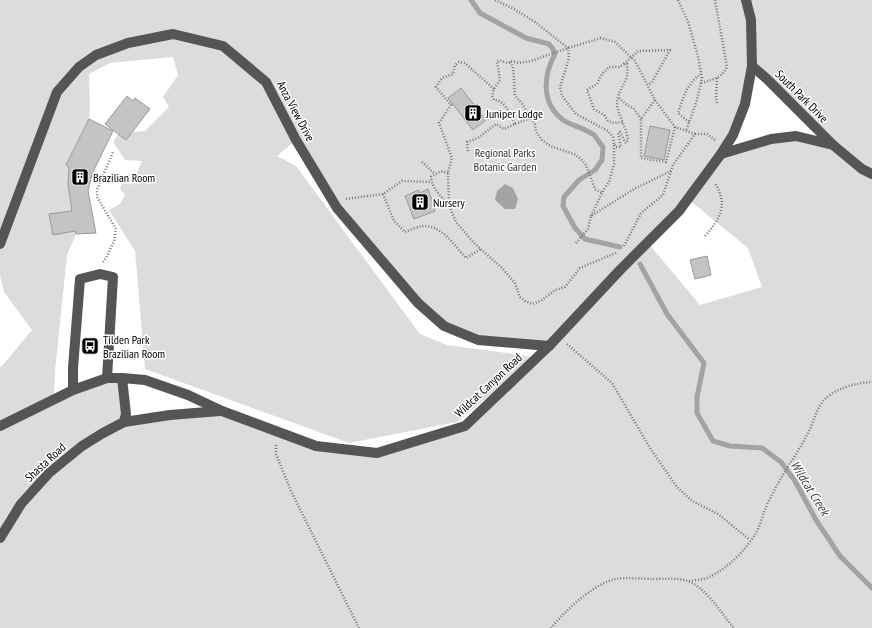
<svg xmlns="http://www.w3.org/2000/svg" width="872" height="628" font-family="'PT Sans Narrow',sans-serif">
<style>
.green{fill:#dcdcdc;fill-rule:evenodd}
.water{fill:#a3a3a3}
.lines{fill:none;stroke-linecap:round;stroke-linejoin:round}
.stream{stroke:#a3a3a3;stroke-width:5}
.building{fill:#c4c4c4;stroke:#999}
.path{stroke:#777;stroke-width:2.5;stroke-dasharray:1 2;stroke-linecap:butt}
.minor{stroke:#555;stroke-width:10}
.labels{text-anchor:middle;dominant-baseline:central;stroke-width:3;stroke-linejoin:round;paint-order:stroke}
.street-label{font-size:12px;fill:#000;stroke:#fff}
.poi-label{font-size:12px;fill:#000;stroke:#fff;text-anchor:start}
.park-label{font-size:12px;fill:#333;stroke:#fff}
.water-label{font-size:13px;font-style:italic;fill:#444;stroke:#fff}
</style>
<rect width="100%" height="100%" fill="#fff"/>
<path class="green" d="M 0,0 L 872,0 L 872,628 L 0,628 L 0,366 L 2,366 L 32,330 L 4,292 L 0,276 ZM 173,57 L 178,75 L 163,97 L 169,107 L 145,131 L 119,133 L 113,142 L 125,160 L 142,161 L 131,185 L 123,181 L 120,189 L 125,195 L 120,204 L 109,210 L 135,251 L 145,369 L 349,443 L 457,422 L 531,362 L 465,426 L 377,453 L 316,446 L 222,411 L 124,422 L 122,378 L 54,399 L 55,371 L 67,255 L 76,234 L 68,184 L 69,167 L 66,165 L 89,119 L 90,106 L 89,74 L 110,63 ZM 752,66 L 832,145 L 796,136 L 726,147 L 745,104 ZM 296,140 L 337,208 L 444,326 L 478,340 L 548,346 L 536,358 L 514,354 L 447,345 L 420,334 L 296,166 L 277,156 ZM 688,199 L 748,248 L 762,287 L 700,305 L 648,243 Z"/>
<path class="water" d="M 505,184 L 513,188 L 518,199 L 515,209 L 505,209 L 495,200 L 497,191 Z"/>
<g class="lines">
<g class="stream">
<path d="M 471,0 L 480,13 L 526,38 L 549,44 L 553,49 L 555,54 C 543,76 541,103 563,120 C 572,126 585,128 594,135 C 597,138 600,144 603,147 L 602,160 L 595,170 L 579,180 L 564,197 L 563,206 L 575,228 L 585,239 L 620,247"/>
<path d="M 640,264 L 667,314 L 704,363 L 697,397 L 697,413 L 713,441 L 730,446 L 762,448 L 781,462 L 795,481 L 816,520 L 840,556 L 872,588"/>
</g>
</g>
<g class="building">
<path d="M 461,88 L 486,120 L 473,130 L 448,98 Z"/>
<path d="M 127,96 L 133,101 L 135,98 L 150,109 L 126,140 L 105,124 Z"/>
<path d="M 89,119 L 113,131 L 92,174 L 88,191 L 96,233 L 76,234 L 75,231 L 53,235 L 49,214 L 72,211 L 68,184 L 69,167 L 66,165 Z"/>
<path d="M 650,126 L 670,130 L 664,160 L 644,156 Z"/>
<path d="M 428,189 L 435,208 L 434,208 L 435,211 L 414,219 L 405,196 L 419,190 L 420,193 Z"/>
<path d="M 707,256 L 711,275 L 695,279 L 690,260 Z"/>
</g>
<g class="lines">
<g class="path">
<path d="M 495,0 L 514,9 L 535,22 L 568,48 L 569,58 L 560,87 L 562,96 L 576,114 L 608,131 L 613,137 L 614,144"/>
<path d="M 678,0 L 688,22 L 698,56 L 702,78 L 697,100 L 686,131"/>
<path d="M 510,62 L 513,67 L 515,96 L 520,101 L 535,124 L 536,132 L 542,140 L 550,146 L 574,154 L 581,159 L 586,165 L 595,189 L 602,193"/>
<path d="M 624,64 L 638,51 L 670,50 L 652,82 L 648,85"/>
<path d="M 717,78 L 716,98 L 717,103"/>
<path d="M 701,83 C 713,79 721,79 727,67 L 715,0"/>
<path d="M 494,89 L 465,63 L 459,62 L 455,65 L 453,74 L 442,78 L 436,87 L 451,105 L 439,123 L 452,158 L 448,173 L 449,205 L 456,222 L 473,242 L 502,268 L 515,283 L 520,297 L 525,301 L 533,304 L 542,300 L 555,290 L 565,287 L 580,268 L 618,252"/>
<path d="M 619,98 L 627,105 L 634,109 L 641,119"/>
<path d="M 655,100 L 641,119 L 641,158 L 666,162 L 675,127"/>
<path d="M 689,122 L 678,113 C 683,98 687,83 701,74"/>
<path d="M 515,124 C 521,122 525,119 530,119"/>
<path d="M 468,151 L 467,142 L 478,138 L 496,124 L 504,129 L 515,124 C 511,115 505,100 494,100 L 492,96 L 494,89 L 500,80 L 497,61 L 499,60 L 507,63 L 510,62 L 511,61 L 519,63 L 531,61 L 568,48 L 601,38 L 615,42 L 635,61 L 655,100 L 675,127 L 695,134"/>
<path d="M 422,162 L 435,174"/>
<path d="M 448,173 L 441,171 L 431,177 C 432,189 441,196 449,205"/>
<path d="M 383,194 L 394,221 L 405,232 C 410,230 417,227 422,226 C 441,224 455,246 466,258 L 481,249"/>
<path d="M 346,199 L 383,194 L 402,181 L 431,182"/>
<path d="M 591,216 L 604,189 L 609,182 L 614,164 L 614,144 L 616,147 L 621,147 L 618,133 L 620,132 L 625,142 L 626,143 L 628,140 C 627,129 617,113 617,103 C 618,86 630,84 627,64 L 624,64 L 620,67 L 609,67 L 602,74 L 597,84 L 587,90 L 594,109 L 604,115 L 608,121 L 614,123 L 623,122"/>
<path d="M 705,236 C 721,218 728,205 715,183"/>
<path d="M 576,243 L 588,229 L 591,216 L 634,189 L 671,171"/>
<path d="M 624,246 L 641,213 L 663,195 L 673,165 L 695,134 L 707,134 L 715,140"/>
<path d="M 103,262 L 106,258 L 114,241 L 116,229 L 97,197 L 97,190 L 113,152"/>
<path d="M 567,344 L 612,383 L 650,448 L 677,487 L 692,501 L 718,514 L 750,540"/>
<path d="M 276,445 L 276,454 L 291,491 L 359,628"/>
<path d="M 689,581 C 695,580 701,580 707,578 C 726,570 745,551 756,533 C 760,526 762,517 765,510 C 767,504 771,497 774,491 C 784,471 798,453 808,433 C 814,422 816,409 824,400 C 836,388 855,383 872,382"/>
<path d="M 551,628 C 565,611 594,583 616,579 C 626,577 643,579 653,579 C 664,579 679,577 690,582 C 708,590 721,613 734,628"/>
</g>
<g class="minor">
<path d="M 752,66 L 767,79 L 833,145"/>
<path d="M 721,154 L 771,139 L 796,136 L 833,145 L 862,169 L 872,174"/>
<path d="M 0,244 L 57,92 L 79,67 L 96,55 L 128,43 L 173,34 L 223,46 L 266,82 L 296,140 L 337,208 L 418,303 L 444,326 L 478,340 L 549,346"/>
<path d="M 122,378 L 126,414 L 124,422"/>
<path d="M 73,390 L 73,368 L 80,279 L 100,274 L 113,277 L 107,378"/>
<path d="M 0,426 L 73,390 L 107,378 L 122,378 L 145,380 L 188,395 L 222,411 L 316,446 L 377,453 L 465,426 L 549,346 L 620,270 L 679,211 L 721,154 L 733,135 L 745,104 L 752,66 L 751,20 L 746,0"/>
<path d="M 0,538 L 21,504 L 49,473 L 82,446 L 103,433 L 124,422 L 170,415 L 220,411"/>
</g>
</g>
<defs>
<symbol id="building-square" viewBox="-11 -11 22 22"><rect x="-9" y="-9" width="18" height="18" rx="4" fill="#000" stroke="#fff"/><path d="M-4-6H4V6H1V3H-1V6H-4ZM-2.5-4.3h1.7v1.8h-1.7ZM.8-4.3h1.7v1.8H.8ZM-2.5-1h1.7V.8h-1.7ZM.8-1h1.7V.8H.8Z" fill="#fff"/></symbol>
<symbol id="bus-square" viewBox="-11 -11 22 22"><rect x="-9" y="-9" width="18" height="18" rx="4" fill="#000" stroke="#fff"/><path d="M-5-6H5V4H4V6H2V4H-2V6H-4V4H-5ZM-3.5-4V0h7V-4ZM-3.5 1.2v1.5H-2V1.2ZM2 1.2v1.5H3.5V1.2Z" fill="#fff"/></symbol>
</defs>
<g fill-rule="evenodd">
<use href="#building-square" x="463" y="103" width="20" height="20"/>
<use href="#building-square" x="70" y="167" width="20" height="20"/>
<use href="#building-square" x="410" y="192" width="20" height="20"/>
<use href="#bus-square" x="80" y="336" width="20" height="20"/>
</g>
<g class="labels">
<g class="street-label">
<text transform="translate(802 96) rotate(45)">South Park Drive</text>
<text transform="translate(296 111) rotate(62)">Anza View Drive</text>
<text transform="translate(488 385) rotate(-43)">Wildcat Canyon Road</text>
<text transform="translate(45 462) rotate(-43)">Shasta Road</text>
</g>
<g class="poi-label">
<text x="486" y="113">Juniper Lodge</text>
<text x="93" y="177">Brazilian Room</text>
<text x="433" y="202">Nursery</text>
<text x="103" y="339">Tilden Park<tspan x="103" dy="14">Brazilian Room</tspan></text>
</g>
<g class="park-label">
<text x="505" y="152">Regional Parks<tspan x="505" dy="14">Botanic Garden</tspan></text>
</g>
<g class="water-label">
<text transform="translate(810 488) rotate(58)">Wildcat Creek</text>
</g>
</g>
</svg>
